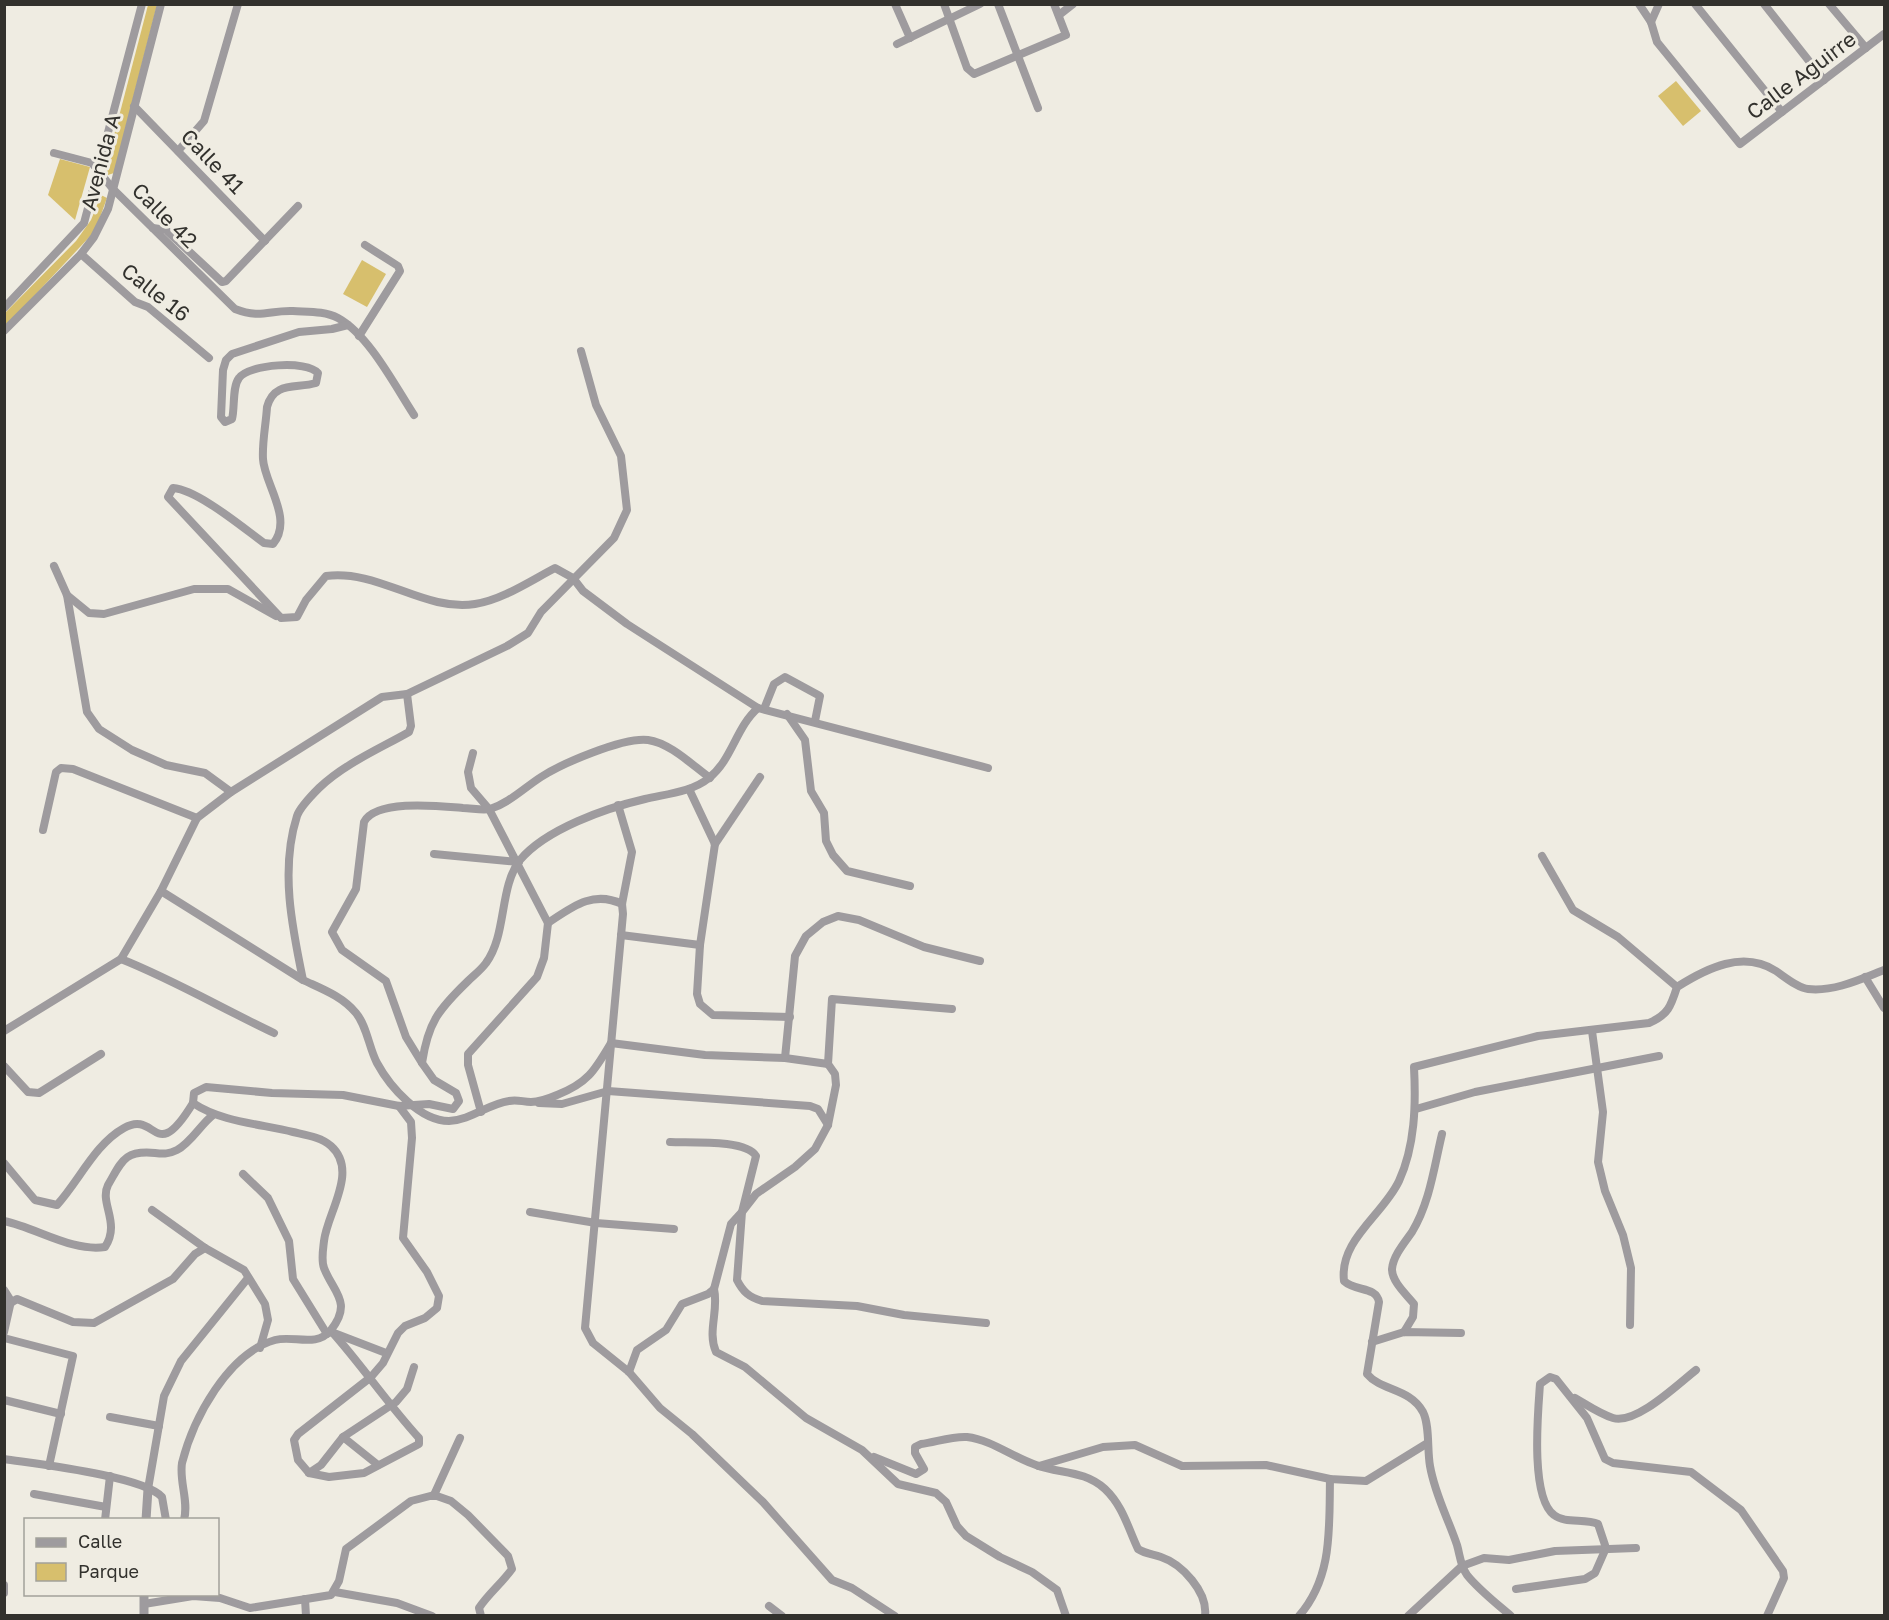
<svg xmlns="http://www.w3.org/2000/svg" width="1889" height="1620" font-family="'Golos Text',sans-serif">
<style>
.green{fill:#d7bf6d}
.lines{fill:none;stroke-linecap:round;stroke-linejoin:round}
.minor{stroke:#9e9b9e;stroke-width:8}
.tertiary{stroke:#9e9b9e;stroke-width:9}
.labels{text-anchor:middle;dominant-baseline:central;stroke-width:6;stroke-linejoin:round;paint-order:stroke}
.street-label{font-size:21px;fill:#32312d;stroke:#efece2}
</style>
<rect width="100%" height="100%" fill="#efece2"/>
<g class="green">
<path d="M 148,5 L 157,5 L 114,173 L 108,175 L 105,170 Z"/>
<path d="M 1676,81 L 1701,111 L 1683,126 L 1658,96 Z"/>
<path d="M 60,159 L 90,167 L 75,220 L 48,195 Z"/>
<path d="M 101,195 L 107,198 L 95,231 L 5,327 L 5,313 L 76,241 L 91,220 Z"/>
<path d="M 362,260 L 386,274 L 367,307 L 343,294 Z"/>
</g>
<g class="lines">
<g class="minor">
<path d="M 895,4 L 910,38"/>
<path d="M 944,4 L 967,68 L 974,74 L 1066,35 L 1054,4"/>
<path d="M 998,4 L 1038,108"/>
<path d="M 1639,4 L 1651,22 L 1657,42 L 1740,144 L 1884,34"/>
<path d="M 1695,4 L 1782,112"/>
<path d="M 1764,4 L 1824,80"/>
<path d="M 1829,4 L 1866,48"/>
<path d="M 1059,15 L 1073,4"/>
<path d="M 1651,22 L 1659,4"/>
<path d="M 897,44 L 980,4"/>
<path d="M 134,106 L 265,241"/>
<path d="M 178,151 L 204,121 L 238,4"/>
<path d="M 54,153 L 92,163 L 113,189 L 235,309 C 261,319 269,310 293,311 C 308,312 325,311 338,318 C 369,335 395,386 414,415"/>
<path d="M 153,228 L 166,230 L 222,282 L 226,281 L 298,206"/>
<path d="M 81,254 L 135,302 L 148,307 L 209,358"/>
<path d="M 4,308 L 84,223 L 142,4"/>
<path d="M 348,325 L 332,329 L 299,332 L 232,354 L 226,360 L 223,370 L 221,417 L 225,422 L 232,419 C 235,408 232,387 239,378 C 249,364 307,360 318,373 L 316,383 C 296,389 274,381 267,407 C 266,424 262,442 263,459 C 264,483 294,519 273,544 L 264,543 C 242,527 198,490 173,488 L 168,497 L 281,618 L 297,617 L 306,600 L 326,576 C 379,569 424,612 475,604 C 502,600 530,581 555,568 L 573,578 L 583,591 L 627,624 L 758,708 L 988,768"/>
<path d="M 4,331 L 81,254 L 94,237 L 108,209 L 161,4"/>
<path d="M 359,336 L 400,271 L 398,266 L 365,245"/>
<path d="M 54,566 L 67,595 L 87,712 L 99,729 L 132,750 L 166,765 L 205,773 L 231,792"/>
<path d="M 67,595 L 89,613 L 104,614 L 194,589 L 228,589 L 276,616"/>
<path d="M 407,694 L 411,726 L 409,732 C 379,749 344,764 319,788 C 312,795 300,807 297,816 C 280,869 292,927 303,980 C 322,989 342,996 356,1013 C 367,1026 369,1048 377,1063 C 390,1087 420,1121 449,1121 C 471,1120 488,1104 509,1101 C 517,1099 523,1102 531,1102 C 539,1102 550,1098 557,1095 C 588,1083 595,1070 611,1043 L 705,1055 L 785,1058 L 828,1064"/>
<path d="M 764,709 L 774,684 L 785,677 L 820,696 L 815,721"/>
<path d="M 787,714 L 805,740 L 811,791 L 824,813 L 826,841 L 833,855 L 847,871 L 910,886"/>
<path d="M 473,753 L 468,772 L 471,788 L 489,809 L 548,923 L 544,958 L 537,977 L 468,1054 L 468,1065 L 481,1112"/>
<path d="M 689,789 L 715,844 L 700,945 L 697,994 L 700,1004 L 713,1015 L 790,1017"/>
<path d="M 618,805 L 632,852 L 622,904 L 623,914 L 585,1328 L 593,1343 L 629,1372 L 660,1408 L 692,1434 L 763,1502 L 832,1580 L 852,1588 L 895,1616"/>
<path d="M 43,830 L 56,772 L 61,768 L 73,769 L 197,818"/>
<path d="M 715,844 L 760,777"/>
<path d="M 434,854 L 519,862"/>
<path d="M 1542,856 L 1573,910 L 1618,937 L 1677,987"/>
<path d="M 161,891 L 303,980"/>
<path d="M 548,923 C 572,907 593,890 622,904"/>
<path d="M 621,935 L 700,945"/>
<path d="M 121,959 C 174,980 223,1009 274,1033"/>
<path d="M 1865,977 L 1884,1008"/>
<path d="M 952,1009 L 832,999 L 828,1064 L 835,1074 L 836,1085 L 828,1125 L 815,1149 L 795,1167 L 756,1194 L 742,1212 L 737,1280 C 743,1292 749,1297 762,1301 L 857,1306 L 904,1315 L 986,1323"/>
<path d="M 4,1031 L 121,959 L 161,891 L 197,818 L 231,792 L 382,697 L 407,694 L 507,646 L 528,633 L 541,612 L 614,538 L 627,510 L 621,456 L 596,405 L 581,351"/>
<path d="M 1592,1031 L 1603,1112 L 1598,1162 L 1605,1191 L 1623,1235 L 1631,1268 L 1630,1325"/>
<path d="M 785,1058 L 795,956 L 806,936 L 823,922 L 838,916 L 859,920 L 924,947 L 980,961"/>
<path d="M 422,1063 L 406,1037 L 386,981 L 342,950 L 332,932 L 356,889 L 364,822 C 376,799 439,806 463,808 C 471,808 483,811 490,809 C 509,803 524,788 541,777 C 561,764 623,737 648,740 C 670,743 692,765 710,778"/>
<path d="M 4,1066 L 28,1092 L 39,1093 L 101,1054"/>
<path d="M 539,1103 L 562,1104 L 608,1091 L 810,1106 L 818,1109 L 828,1125"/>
<path d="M 399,1106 L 411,1122 L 412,1138 L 403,1238 L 427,1272 L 439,1296 L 437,1308 L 425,1318 L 405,1326 L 398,1333 L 383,1363 L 371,1377 L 298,1434 L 294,1440 L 298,1460 L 309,1473 L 321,1465 L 343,1437 L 396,1402 L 407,1389 L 414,1367"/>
<path d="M 1416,1109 L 1475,1092 L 1659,1056"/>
<path d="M 4,1163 L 35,1200 L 57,1205 C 79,1181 95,1144 124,1128 C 157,1109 154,1167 193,1103"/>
<path d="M 243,1174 L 268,1198 L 289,1241 L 293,1279 L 327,1334"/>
<path d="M 152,1210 L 205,1248 L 244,1270 L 265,1304 L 268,1320 L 260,1348"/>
<path d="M 530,1212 L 596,1223 L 674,1229"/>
<path d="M 4,1221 C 37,1228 72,1252 105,1247 C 121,1223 99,1203 108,1185 C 122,1161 124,1150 155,1153 C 164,1154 169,1154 177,1150 C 191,1143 201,1124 213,1115"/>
<path d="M 714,1289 C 719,1311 707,1331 716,1352 L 745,1367 L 806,1418 L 862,1450 L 898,1484 L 936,1493 L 946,1502 L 957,1526 L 966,1536 L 1000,1557 L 1032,1572 L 1057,1590 L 1066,1616"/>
<path d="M 4,1290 L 11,1301 L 4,1332"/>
<path d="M 4,1307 L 17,1299 L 73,1322 L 94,1323 L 173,1279 L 195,1254 L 205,1248"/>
<path d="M 1404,1332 L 1413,1317 L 1414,1304 C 1406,1294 1392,1282 1392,1269 C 1393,1256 1405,1242 1412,1232 C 1430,1202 1434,1167 1442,1134"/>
<path d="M 334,1333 L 386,1353"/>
<path d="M 4,1338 L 73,1356 L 49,1466"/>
<path d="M 1372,1342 L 1404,1332 L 1461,1333"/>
<path d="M 629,1372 L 637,1350 L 666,1330 L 682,1304 L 708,1294 L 714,1289 L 731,1224 L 742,1212 L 756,1156 C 746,1139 690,1143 670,1142"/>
<path d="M 1575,1398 C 1587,1405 1600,1414 1613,1418 C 1636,1425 1678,1384 1696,1370"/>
<path d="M 4,1400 L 61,1414"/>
<path d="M 110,1417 L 159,1426"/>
<path d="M 343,1437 L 378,1465"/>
<path d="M 874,1457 L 916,1474 L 924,1469 L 915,1453 L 915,1447 L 921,1444 C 936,1442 952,1436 967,1437 C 992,1440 1012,1457 1036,1465 C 1060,1474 1084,1470 1105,1489 C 1123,1506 1128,1528 1138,1549 C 1146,1554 1152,1554 1161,1557 C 1182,1564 1208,1592 1205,1616"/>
<path d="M 4,1459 C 36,1464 143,1476 162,1497 L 166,1520"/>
<path d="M 1039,1466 L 1103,1447 L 1135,1445 L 1182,1466 L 1266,1465 L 1330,1479 L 1366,1481 L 1426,1444"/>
<path d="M 309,1473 L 329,1477 L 364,1473 L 419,1444 L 419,1438 C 388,1404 363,1367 333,1333 L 329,1332"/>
<path d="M 148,1489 L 164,1396 L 181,1361 L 248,1278"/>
<path d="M 34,1494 L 106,1507"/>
<path d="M 434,1495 L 460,1438"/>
<path d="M 105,1520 L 110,1476"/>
<path d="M 184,1520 C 189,1501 179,1482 182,1463 C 193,1419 228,1353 275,1340 C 294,1335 316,1348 331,1330 C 353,1302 333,1292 324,1268 C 321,1260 323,1250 324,1241 C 327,1213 359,1171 331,1146 C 321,1137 306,1135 293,1132 C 261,1124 221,1122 193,1103 L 194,1093 L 206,1087 L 272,1093 L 343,1095 L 399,1106 L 429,1104 L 453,1109 L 459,1101 L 456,1093 L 434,1080 L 422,1063 C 428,1023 438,1010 467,982 C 473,976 481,970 486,963 C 507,935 499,887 520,860 C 546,829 606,808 645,799 C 666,794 692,792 709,778 C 732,760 736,727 758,708"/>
<path d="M 4,1585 L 4,1593"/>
<path d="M 1516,1589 L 1585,1579 L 1595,1573 L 1606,1548 L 1598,1524 C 1585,1518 1565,1524 1554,1515 C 1530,1497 1538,1412 1540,1384 L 1550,1377 L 1556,1379 L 1587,1418 L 1605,1459 L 1613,1463 L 1691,1472 L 1741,1510 L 1783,1571 L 1784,1578 L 1767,1616"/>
<path d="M 335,1592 L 397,1603 L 432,1616"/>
<path d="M 305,1599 L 306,1616"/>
<path d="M 144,1604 L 193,1596 L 220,1598 L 250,1608 L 331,1595 L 339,1581 L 346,1549 L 411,1501 L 434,1495 L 451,1501 L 468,1515 L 508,1556 L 512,1569 C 502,1583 488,1594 479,1608 L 481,1616"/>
<path d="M 769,1606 L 782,1616"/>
<path d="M 1299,1616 C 1333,1577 1329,1528 1330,1479"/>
<path d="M 1408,1616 L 1462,1566 L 1484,1558 L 1509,1560 L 1555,1551 L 1636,1548"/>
<path d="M 1511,1616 C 1496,1603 1479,1590 1467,1575 C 1460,1565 1460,1555 1457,1545 C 1448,1518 1435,1495 1430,1466 C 1427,1450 1430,1426 1423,1412 C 1410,1388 1381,1391 1367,1374 L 1379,1302 C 1376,1286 1356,1292 1344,1281 C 1339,1240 1383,1215 1399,1181 C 1415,1146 1416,1105 1414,1067 L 1538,1036 L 1649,1023 C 1668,1015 1671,1006 1677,987 C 1707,968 1743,950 1776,971 C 1785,977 1798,988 1808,989 C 1834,992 1861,979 1884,970"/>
</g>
<g class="tertiary">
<path d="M 146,1520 L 148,1489"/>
<path d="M 144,1616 L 144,1594"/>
</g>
</g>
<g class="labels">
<g class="street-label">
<text transform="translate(1801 75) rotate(-37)">Calle Aguirre</text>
<text transform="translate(213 161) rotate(46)">Calle 41</text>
<text transform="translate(100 162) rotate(-75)">Avenida A</text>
<text transform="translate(165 215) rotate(45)">Calle 42</text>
<text transform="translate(156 292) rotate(38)">Calle 16</text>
</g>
</g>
<rect width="1889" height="1620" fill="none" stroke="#32312d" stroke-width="12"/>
<rect x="24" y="1518" width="195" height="78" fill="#efece2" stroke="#a3a19a" stroke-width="1.5"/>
<rect x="36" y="1538" width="30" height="9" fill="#9e9b9e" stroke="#a3a19a" stroke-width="1.5"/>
<text x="78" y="1548" font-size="18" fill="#32312d">Calle</text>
<rect x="36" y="1563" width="30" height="18" fill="#d7bf6d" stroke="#a3a19a" stroke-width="1.5"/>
<text x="78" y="1578" font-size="18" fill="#32312d">Parque</text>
</svg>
